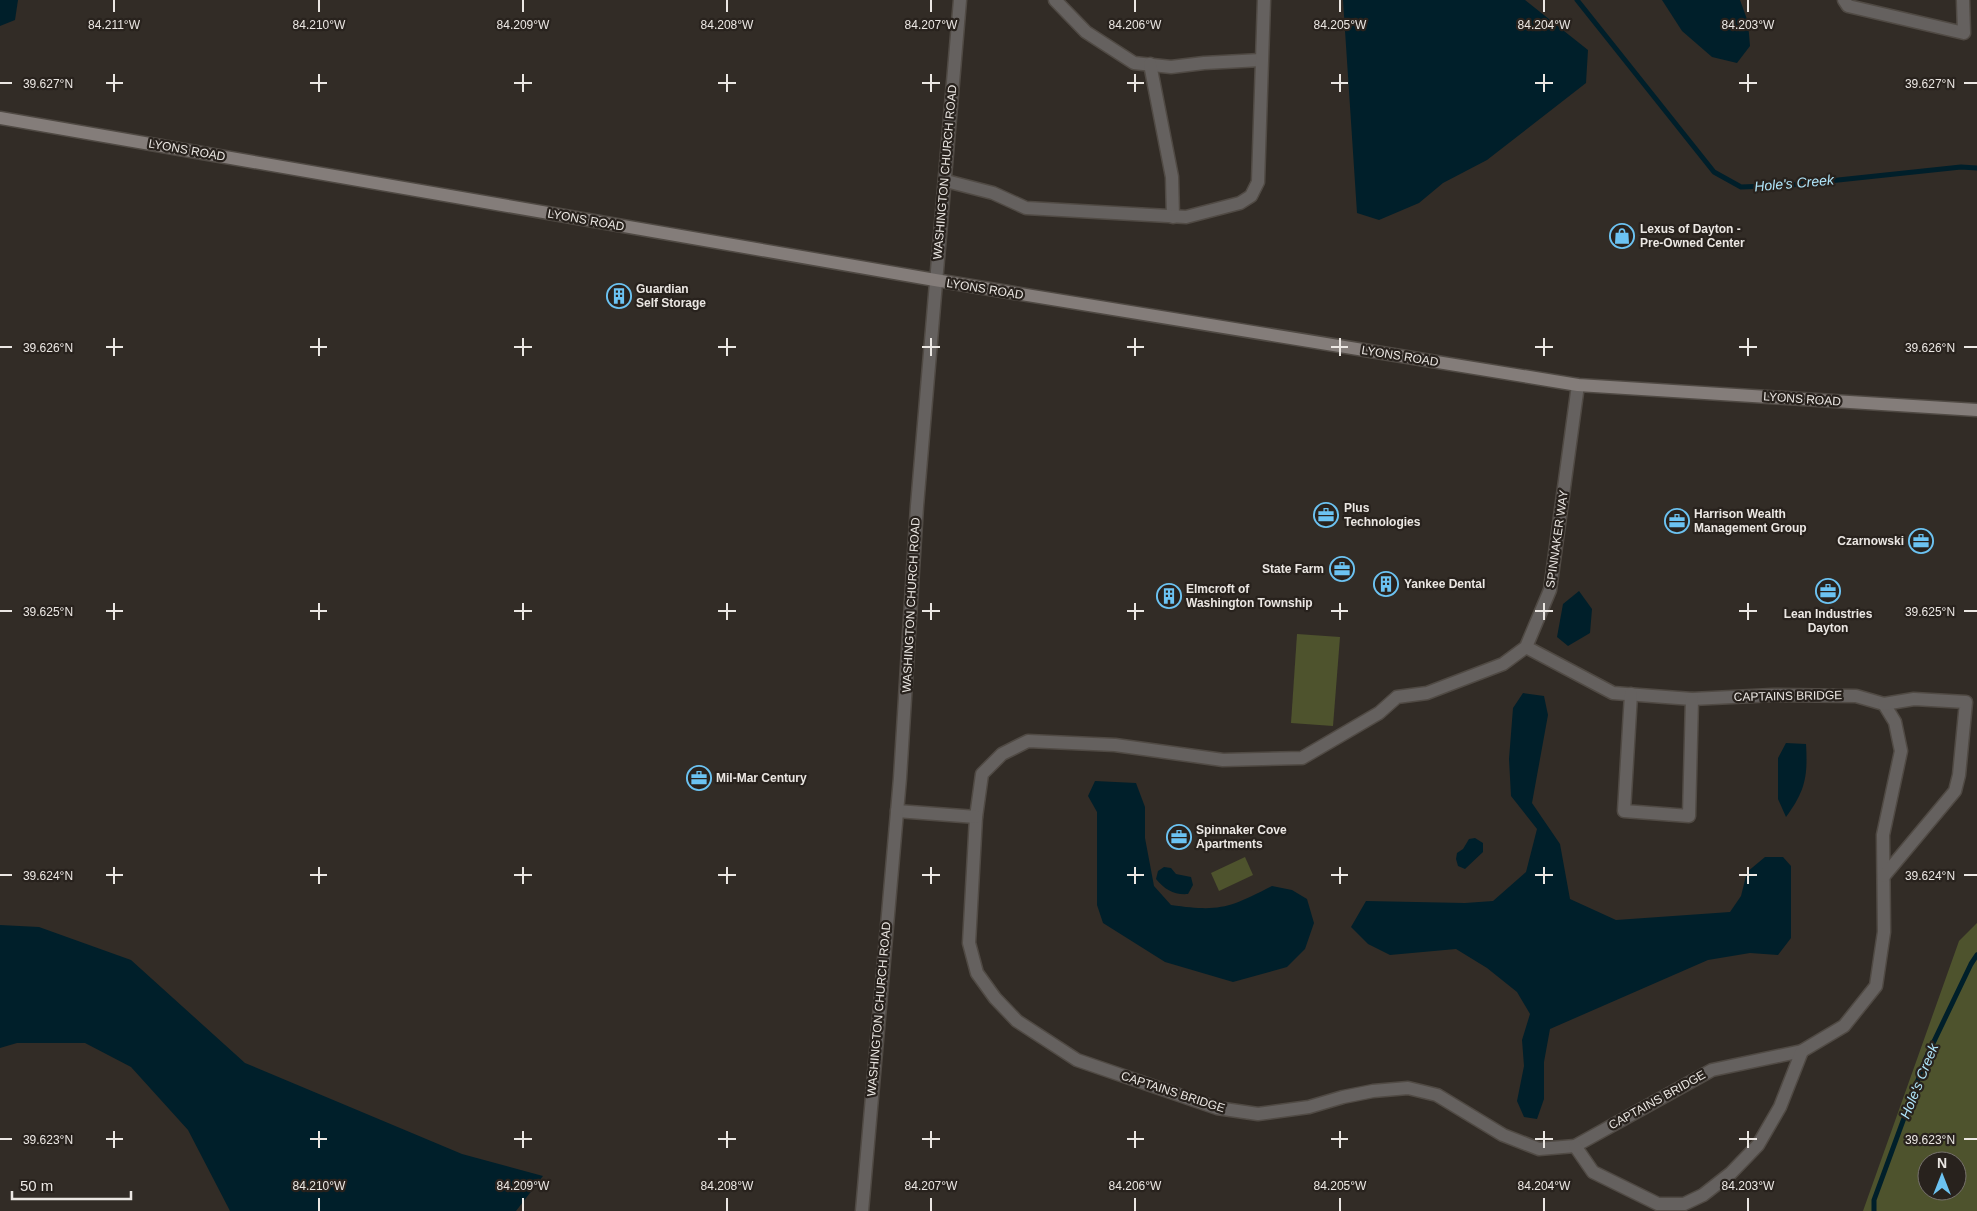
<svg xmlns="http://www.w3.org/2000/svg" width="1977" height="1211" font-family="Arial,sans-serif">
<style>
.green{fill:#4e532d;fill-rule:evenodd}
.water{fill:#001f2a}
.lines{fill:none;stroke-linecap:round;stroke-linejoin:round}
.stream{stroke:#001f2a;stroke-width:5}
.street-casing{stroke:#504a44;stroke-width:15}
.secondary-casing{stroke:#504a44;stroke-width:15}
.street{stroke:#65615f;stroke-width:12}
.secondary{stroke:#847d7a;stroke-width:12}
.ticks{fill:none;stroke:#ebe7e3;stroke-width:2}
.labels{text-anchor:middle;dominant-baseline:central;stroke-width:4.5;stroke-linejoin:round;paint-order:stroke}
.street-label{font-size:12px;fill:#ebe7e3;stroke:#28221d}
.poi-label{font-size:12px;font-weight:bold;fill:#ebe7e3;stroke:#28221d;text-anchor:start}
.water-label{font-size:14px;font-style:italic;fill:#b0e6fb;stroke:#28221d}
.ticks-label{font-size:12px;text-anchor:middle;fill:#ebe7e3;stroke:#28221d;stroke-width:4.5;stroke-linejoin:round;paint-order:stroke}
</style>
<rect width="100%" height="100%" fill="#322c26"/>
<g class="green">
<path d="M 1297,634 L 1340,637 L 1333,726 L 1291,723 Z"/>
<path d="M 1245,857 L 1253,875 L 1219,891 L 1211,873 Z"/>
<path d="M 1977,923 L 1977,1211 L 1863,1211 L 1959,941 ZM 1927,1161 L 1957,1161 L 1957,1191 L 1927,1191 Z"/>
</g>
<g class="water">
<path d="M 0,0 L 18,0 L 15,20 L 0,26 Z"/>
<path d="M 1343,0 L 1525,0 L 1588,50 L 1586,83 L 1487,160 L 1443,183 L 1419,203 L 1379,220 L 1357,213 Z"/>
<path d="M 1662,0 L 1740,0 L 1748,22 L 1750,46 L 1737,63 L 1712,57 L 1682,31 Z"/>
<path d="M 1579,591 L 1592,609 L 1590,633 L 1568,646 L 1557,637 L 1563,604 Z"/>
<path d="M 1523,693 L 1544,696 L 1548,715 L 1532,803 L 1560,844 L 1570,899 L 1616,920 L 1730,912 L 1741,896 L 1747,872 L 1765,857 L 1783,857 L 1791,866 L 1791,938 L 1778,955 L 1750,953 L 1708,960 L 1550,1029 L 1544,1062 L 1544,1099 L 1537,1119 L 1524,1117 L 1517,1101 L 1524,1066 L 1522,1040 L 1530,1014 L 1517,992 L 1487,968 L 1456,949 L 1390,955 L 1368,944 L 1351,927 L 1366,901 L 1465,903 L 1493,901 L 1526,872 L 1537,829 L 1511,796 L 1509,759 L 1513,708 Z"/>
<path d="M 1786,743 L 1806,744 C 1808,777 1805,791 1786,817 L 1778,799 L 1778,758 Z"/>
<path d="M 1095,781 L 1136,783 L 1145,807 L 1145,838 L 1154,886 L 1171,905 C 1220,912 1229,908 1272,886 L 1292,890 L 1307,899 L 1314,923 L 1305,949 L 1287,967 L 1233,982 L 1165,962 L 1103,923 L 1097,905 L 1097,812 L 1088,796 Z"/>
<path d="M 1475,838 L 1483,843 L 1483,852 L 1465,869 L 1458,866 L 1456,859 L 1457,853 L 1463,849 L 1469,839 Z"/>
<path d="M 1164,867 L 1171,868 L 1176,874 L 1191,877 L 1193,885 L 1188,894 C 1174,895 1165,890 1156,879 L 1158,871 Z"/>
<path d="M 0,925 L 39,927 L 131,960 L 245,1063 L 462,1154 L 543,1176 L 516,1211 L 230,1211 L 188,1130 L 131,1067 L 85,1043 L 17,1043 L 0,1048 Z"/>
</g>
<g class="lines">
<g class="stream">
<path d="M 1577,0 L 1714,172 L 1741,187 L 1791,185 L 1961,167 L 1977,168"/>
<path d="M 1874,1211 L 1874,1200 L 1926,1058 L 1971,964 L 1977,955"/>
</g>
<defs>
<g id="street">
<path d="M 1055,0 L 1086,32 L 1134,63 L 1171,67 L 1204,63 L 1261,60"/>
<path d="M 1844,0 L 1848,6 L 1964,33 L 1963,0"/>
<path d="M 1150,64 L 1172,177 L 1173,217"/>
<path d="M 946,181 L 993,193 L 1026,208 L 1186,217 L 1240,203 L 1251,196 L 1258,182 L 1264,0"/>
<path d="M 1526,647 L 1613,693 L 1692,699 L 1773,695 L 1856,696 L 1884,704 L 1895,722 L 1901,751 L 1883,835 L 1884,932 L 1876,986 L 1844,1026 L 1802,1051 L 1712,1070 L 1575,1146 L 1539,1149 L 1503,1135 L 1437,1095 L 1408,1088 L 1373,1091 L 1343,1097 L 1309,1107 L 1258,1114 L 1217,1108 L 1077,1060 L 1017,1021 L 995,998 L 977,973 L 969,943 L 976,817 L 982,774 L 1002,754 L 1028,741 L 1115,745 L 1223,760 L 1302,758 L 1379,713 L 1397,697 L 1427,693 L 1503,664 L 1526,647 L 1550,590 L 1578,385"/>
<path d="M 1631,694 L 1624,811 L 1689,816 L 1692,699"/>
<path d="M 1884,704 L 1914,699 L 1966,702 L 1959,775 L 1955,791 L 1884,876"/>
<path d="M 897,811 L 976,817"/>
<path d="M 1575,1146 L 1593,1172 L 1658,1204 L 1684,1204 L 1703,1195 L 1731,1173 L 1758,1145 L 1780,1107 L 1802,1051"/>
<path d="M 862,1211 L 900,778 L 917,506 L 960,0"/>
</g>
<path id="secondary" d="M 0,118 L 935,280 L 1578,385 L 1977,410"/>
</defs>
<use href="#street" class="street-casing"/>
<use href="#secondary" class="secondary-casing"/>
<use href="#street" class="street"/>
<use href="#secondary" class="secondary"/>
</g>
<path class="ticks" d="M 114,0 L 114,12M 319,0 L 319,12M 523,0 L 523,12M 727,0 L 727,12M 931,0 L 931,12M 1135,0 L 1135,12M 1340,0 L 1340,12M 1544,0 L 1544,12M 1748,0 L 1748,12M 114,74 L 114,92M 319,74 L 319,92M 523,74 L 523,92M 727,74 L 727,92M 931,74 L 931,92M 1135,74 L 1135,92M 1340,74 L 1340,92M 1544,74 L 1544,92M 1748,74 L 1748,92M 0,83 L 12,83M 106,83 L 123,83M 310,83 L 327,83M 514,83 L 532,83M 718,83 L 736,83M 922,83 L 940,83M 1127,83 L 1144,83M 1331,83 L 1348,83M 1535,83 L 1553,83M 1739,83 L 1757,83M 1964,83 L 1977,83M 114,338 L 114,356M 319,338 L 319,356M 523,338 L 523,356M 727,338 L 727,356M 931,338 L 931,356M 1135,338 L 1135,356M 1340,338 L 1340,356M 1544,338 L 1544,356M 1748,338 L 1748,356M 0,347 L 12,347M 106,347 L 123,347M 310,347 L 327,347M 514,347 L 532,347M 718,347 L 736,347M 922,347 L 940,347M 1127,347 L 1144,347M 1331,347 L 1348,347M 1535,347 L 1553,347M 1739,347 L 1757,347M 1964,347 L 1977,347M 114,603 L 114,620M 319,603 L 319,620M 523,603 L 523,620M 727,603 L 727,620M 931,603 L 931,620M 1135,603 L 1135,620M 1340,603 L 1340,620M 1544,603 L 1544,620M 1748,603 L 1748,620M 0,611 L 12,611M 106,611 L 123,611M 310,611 L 327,611M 514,611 L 532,611M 718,611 L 736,611M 922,611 L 940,611M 1127,611 L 1144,611M 1331,611 L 1348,611M 1535,611 L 1553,611M 1739,611 L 1757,611M 1964,611 L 1977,611M 114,867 L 114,884M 319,867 L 319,884M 523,867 L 523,884M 727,867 L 727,884M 931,867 L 931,884M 1135,867 L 1135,884M 1340,867 L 1340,884M 1544,867 L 1544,884M 1748,867 L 1748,884M 0,875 L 12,875M 106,875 L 123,875M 310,875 L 327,875M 514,875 L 532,875M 718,875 L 736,875M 922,875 L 940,875M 1127,875 L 1144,875M 1331,875 L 1348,875M 1535,875 L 1553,875M 1739,875 L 1757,875M 1964,875 L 1977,875M 114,1131 L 114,1148M 319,1131 L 319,1148M 523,1131 L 523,1148M 727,1131 L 727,1148M 931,1131 L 931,1148M 1135,1131 L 1135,1148M 1340,1131 L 1340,1148M 1544,1131 L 1544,1148M 1748,1131 L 1748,1148M 0,1139 L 12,1139M 106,1139 L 123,1139M 310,1139 L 327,1139M 514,1139 L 532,1139M 718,1139 L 736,1139M 922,1139 L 940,1139M 1127,1139 L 1144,1139M 1331,1139 L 1348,1139M 1535,1139 L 1553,1139M 1739,1139 L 1757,1139M 1964,1139 L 1977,1139M 319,1198 L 319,1211M 523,1198 L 523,1211M 727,1198 L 727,1211M 931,1198 L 931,1211M 1135,1198 L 1135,1211M 1340,1198 L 1340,1211M 1544,1198 L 1544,1211M 1748,1198 L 1748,1211"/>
<defs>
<symbol id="shop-ring" viewBox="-11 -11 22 22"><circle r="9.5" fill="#28221d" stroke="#6cc3f2" stroke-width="1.5"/><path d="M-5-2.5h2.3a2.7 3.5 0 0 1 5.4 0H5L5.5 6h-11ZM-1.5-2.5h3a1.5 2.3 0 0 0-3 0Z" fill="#6cc3f2"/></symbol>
<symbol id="building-ring" viewBox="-11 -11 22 22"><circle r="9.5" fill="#28221d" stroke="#6cc3f2" stroke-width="1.5"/><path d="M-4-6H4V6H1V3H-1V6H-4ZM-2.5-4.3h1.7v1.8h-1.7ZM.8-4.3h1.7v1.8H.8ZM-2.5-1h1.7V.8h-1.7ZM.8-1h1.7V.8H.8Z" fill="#6cc3f2"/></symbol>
<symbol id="office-ring" viewBox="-11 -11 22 22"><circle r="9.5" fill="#28221d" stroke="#6cc3f2" stroke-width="1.5"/><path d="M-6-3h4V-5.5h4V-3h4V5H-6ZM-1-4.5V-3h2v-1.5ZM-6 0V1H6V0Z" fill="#6cc3f2"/></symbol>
</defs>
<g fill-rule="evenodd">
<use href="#shop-ring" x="1608" y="222" width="28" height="28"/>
<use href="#building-ring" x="605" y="282" width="28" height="28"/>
<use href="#office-ring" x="1312" y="501" width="28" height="28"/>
<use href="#office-ring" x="1663" y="507" width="28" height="28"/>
<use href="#office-ring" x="1907" y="527" width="28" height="28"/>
<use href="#office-ring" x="1328" y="555" width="28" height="28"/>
<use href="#building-ring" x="1372" y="570" width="28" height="28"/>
<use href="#office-ring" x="1814" y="577" width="28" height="28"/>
<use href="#building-ring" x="1155" y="582" width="28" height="28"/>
<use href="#office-ring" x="685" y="764" width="28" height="28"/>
<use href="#office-ring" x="1165" y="823" width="28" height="28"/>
</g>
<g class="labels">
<g class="street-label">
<text transform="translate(187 150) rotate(10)">LYONS ROAD</text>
<text transform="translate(945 172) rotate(-85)">WASHINGTON CHURCH ROAD</text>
<text transform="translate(586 220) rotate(10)">LYONS ROAD</text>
<text transform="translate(985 289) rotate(9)">LYONS ROAD</text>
<text transform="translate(1400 356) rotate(9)">LYONS ROAD</text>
<text transform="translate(1802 399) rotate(4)">LYONS ROAD</text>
<text transform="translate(1557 539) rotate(-82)">SPINNAKER WAY</text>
<text transform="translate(911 605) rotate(-87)">WASHINGTON CHURCH ROAD</text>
<text transform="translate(1788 696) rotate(-1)">CAPTAINS BRIDGE</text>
<text transform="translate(879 1009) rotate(-85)">WASHINGTON CHURCH ROAD</text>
<text transform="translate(1173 1092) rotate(18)">CAPTAINS BRIDGE</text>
<text transform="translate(1657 1100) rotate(-29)">CAPTAINS BRIDGE</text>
</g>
<g class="poi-label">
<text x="1640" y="229">Lexus of Dayton -<tspan x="1640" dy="14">Pre-Owned Center</tspan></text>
<text x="636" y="289">Guardian<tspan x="636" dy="14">Self Storage</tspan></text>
<text x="1344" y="508">Plus<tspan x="1344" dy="14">Technologies</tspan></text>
<text x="1694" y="514">Harrison Wealth<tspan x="1694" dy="14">Management Group</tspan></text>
<text x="1904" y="541" text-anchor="end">Czarnowski</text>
<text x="1324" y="569" text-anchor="end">State Farm</text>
<text x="1404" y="584">Yankee Dental</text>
<text x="1186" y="589">Elmcroft of<tspan x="1186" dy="14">Washington Township</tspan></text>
<text x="1828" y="614" text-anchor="middle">Lean Industries<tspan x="1828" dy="14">Dayton</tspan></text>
<text x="716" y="778">Mil-Mar Century</text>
<text x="1196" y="830">Spinnaker Cove<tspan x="1196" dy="14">Apartments</tspan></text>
</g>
<g class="water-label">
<text transform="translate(1794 183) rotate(-5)">Hole's Creek</text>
<text transform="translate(1919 1081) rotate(-68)">Hole's Creek</text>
</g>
</g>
<g class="ticks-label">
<text x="114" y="29">84.211°W</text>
<text x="319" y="29">84.210°W</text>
<text x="523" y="29">84.209°W</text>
<text x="727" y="29">84.208°W</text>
<text x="931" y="29">84.207°W</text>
<text x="1135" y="29">84.206°W</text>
<text x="1340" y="29">84.205°W</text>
<text x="1544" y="29">84.204°W</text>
<text x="1748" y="29">84.203°W</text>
<text x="48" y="88">39.627°N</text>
<text x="1930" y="88">39.627°N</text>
<text x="48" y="352">39.626°N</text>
<text x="1930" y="352">39.626°N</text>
<text x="48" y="616">39.625°N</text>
<text x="1930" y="616">39.625°N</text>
<text x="48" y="880">39.624°N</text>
<text x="1930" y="880">39.624°N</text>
<text x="48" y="1144">39.623°N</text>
<text x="1930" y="1144">39.623°N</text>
<text x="319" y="1190">84.210°W</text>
<text x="523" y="1190">84.209°W</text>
<text x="727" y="1190">84.208°W</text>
<text x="931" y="1190">84.207°W</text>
<text x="1135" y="1190">84.206°W</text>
<text x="1340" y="1190">84.205°W</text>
<text x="1544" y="1190">84.204°W</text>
<text x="1748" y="1190">84.203°W</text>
</g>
<g transform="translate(1942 1176)"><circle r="24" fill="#28221d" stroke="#76716c"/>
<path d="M0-4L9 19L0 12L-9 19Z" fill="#6cc3f2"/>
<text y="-8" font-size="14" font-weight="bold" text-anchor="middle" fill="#ebe7e3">N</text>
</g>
<path d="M12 1191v8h119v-8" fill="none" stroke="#ebe7e3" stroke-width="2.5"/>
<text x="20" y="1191" font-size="15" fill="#ebe7e3" stroke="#28221d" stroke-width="4" paint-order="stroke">50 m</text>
</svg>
